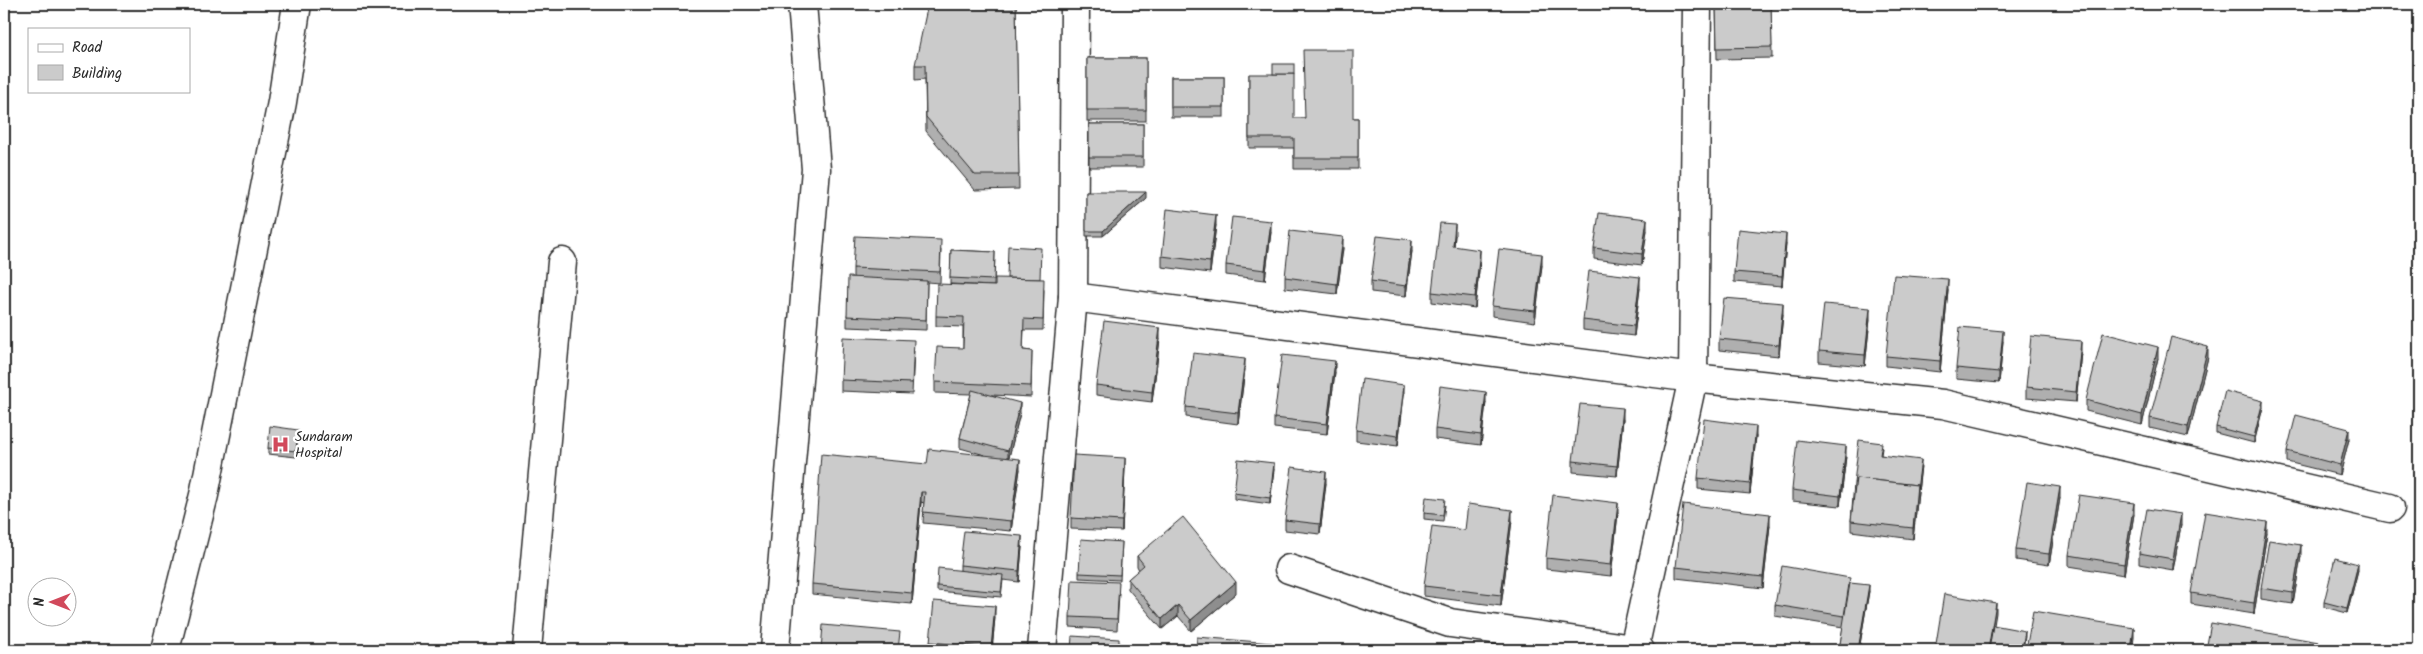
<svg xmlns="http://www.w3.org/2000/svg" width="2423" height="654" font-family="Kalam,sans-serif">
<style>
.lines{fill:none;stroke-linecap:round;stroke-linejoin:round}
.street-casing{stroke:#2b2b2b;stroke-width:31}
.street{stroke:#fff;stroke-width:28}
.wall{fill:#afafaf;stroke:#2b2b2b}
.shaded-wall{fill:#8e8e8e;stroke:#2b2b2b}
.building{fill:#cbcbcb;stroke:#2b2b2b}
.labels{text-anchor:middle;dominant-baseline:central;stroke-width:4.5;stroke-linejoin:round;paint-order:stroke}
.poi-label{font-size:14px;fill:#2b2b2b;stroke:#fff;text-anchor:start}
</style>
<rect width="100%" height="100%" fill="#fff"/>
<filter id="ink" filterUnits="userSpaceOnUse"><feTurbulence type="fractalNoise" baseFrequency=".02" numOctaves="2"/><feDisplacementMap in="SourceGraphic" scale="10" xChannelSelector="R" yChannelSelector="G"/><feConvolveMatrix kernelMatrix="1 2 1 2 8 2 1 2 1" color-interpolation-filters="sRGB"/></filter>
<g filter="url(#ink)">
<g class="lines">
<defs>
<g id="street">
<path d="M 1073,297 L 1693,378 L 1943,404 L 2390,508"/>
<path d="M 1289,569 L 1450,623 L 1640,650"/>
<path d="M 1634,649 L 1693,378 L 1697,4"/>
<path d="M 165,650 L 204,495 L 282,102 L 297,4"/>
<path d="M 527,650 L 562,262"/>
<path d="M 775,650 L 816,169 L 802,4"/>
<path d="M 1042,650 L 1073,297 L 1075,4"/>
</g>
</defs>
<use href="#street" class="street-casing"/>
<use href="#street" class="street"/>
</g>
<g class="wall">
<path d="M 1016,4 L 1019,189 L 975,190 L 926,131 L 925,79 L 915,80 L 915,65 Z"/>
<path d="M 1716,4 L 1771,4 L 1772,58 L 1717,59 Z"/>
<rect x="1087" y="58" width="59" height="63"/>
<path d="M 1249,74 L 1294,118 L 1358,118 L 1358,169 L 1294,169 L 1294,148 L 1249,148 Z"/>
<rect x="1171" y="77" width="53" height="40"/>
<rect x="1089" y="124" width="54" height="43"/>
<path d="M 1086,192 L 1146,198 L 1103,236 L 1086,236 Z"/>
<path d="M 1216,225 L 1210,273 L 1162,267 L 1162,256 Z"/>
<path d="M 1647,230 L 1642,265 L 1594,259 L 1594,248 Z"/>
<path d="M 1271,232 L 1265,280 L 1226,275 L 1226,265 Z"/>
<path d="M 1455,235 L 1454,247 L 1480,261 L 1475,308 L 1432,302 L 1432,292 Z"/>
<path d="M 1786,244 L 1782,286 L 1734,282 L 1734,272 Z"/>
<path d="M 1343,248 L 1337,294 L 1285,288 L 1285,277 Z"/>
<path d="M 941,250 L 940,283 L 927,282 L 926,330 L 847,327 L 847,316 L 853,277 L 853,268 Z"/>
<path d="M 951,250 L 995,252 L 994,286 L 950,284 Z"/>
<path d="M 1412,251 L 1406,296 L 1371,292 L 1371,281 Z"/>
<path d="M 1542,265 L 1535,322 L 1492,316 L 1492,306 Z"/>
<path d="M 1040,279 L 1044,290 L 1043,330 L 1024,330 L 1023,350 L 1032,351 L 1031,397 L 992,395 L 1020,413 L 1009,457 L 1020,469 L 1011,531 L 923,523 L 924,503 L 921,502 L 912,604 L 812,594 L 812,584 L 927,464 L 985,455 L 960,448 L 960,438 L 971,394 L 935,393 L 935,382 L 963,348 L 963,327 L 936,326 L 936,316 L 995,286 Z"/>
<path d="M 1640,288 L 1634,336 L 1583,330 L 1583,320 Z"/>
<path d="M 1948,290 L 1940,372 L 1886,366 L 1886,356 Z"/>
<path d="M 1783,314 L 1779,356 L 1719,350 L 1719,339 Z"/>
<path d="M 1870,319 L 1865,366 L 1819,362 L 1819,351 Z"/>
<path d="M 1160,339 L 1152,402 L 1096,395 L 1096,385 Z"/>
<path d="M 2003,341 L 1999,383 L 1956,379 L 1956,368 Z"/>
<path d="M 914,351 L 912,394 L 841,391 L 841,380 Z"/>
<path d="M 2081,352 L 2076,402 L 2026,398 L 2026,387 Z"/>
<path d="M 2208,357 L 2188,437 L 2150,428 L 2150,418 Z"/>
<path d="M 2158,358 L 2142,425 L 2086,411 L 2086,400 Z"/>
<path d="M 1245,369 L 1238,424 L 1186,417 L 1186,407 Z"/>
<path d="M 1335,372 L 1327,434 L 1274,428 L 1274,418 Z"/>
<path d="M 1404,395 L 1398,446 L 1356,441 L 1356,430 Z"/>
<path d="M 1486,402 L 1481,445 L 1435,439 L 1435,429 Z"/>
<path d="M 2263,407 L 2254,443 L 2216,433 L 2216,427 Z"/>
<path d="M 1623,419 L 1617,476 L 1573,472 L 1573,461 Z"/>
<path d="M 298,435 L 296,457 L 268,454 L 268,448 Z"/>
<path d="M 1756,436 L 1750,494 L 1698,489 L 1698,478 Z"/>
<path d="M 2349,439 L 2340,475 L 2287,462 L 2287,451 Z"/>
<path d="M 1882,448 L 1881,455 L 1921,465 L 1913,539 L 1851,531 L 1851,521 L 1854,483 Z"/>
<path d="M 1846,456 L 1840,506 L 1792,501 L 1792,490 Z"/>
<path d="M 1125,468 L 1122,531 L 1071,529 L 1071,518 Z"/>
<path d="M 1274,469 L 1270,504 L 1234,499 L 1234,493 Z"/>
<path d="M 1326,483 L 1320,534 L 1285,530 L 1285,520 Z"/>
<path d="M 2060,498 L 2049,565 L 2016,560 L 2016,550 Z"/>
<path d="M 1445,505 L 1443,521 L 1424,519 L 1424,513 Z"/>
<path d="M 1618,513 L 1611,576 L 1546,569 L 1546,558 Z"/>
<path d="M 2134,514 L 2124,575 L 2069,566 L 2069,555 Z"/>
<path d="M 1512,520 L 1501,606 L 1424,596 L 1424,586 Z"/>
<path d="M 1770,525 L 1763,588 L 1676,578 L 1676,567 Z"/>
<path d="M 2181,525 L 2173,570 L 2139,564 L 2139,553 Z"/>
<path d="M 2267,533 L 2254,614 L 2191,604 L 2191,593 Z"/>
<path d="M 1122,542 L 1120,580 L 1079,578 L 1079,573 Z"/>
<path d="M 1022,547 L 1019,582 L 1003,580 L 1001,597 L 937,591 L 937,586 L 960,570 L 960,565 Z"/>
<path d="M 1137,556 L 1236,593 L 1191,631 L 1178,616 L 1162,629 L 1128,589 L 1128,579 L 1139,570 L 1137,566 Z"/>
<path d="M 2301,556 L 2293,604 L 2261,599 L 2261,588 Z"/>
<path d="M 2358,570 L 2347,613 L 2324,607 L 2324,602 Z"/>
<path d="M 1850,583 L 1869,591 L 1859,650 L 1839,650 L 1843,627 L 1775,616 L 1775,605 Z"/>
<path d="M 1119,593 L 1117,630 L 1070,627 L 1070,617 Z"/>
<path d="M 995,617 L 992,650 L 930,650 L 930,642 Z"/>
</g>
<g class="shaded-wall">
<path d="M 1146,192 L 1146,198 L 1103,236 L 1103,231 Z"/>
<path d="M 1216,215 L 1216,225 L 1210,273 L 1210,262 Z"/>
<path d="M 1647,219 L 1647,230 L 1642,265 L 1642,254 Z"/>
<path d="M 1271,221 L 1271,232 L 1265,280 L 1265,270 Z"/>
<path d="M 1455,224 L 1455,235 L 1453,257 L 1453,246 Z"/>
<path d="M 1786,234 L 1786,244 L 1782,286 L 1782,276 Z"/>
<path d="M 1343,237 L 1343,248 L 1337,294 L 1337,284 Z"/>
<path d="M 1412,240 L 1412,251 L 1406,296 L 1406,286 Z"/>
<path d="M 1480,250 L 1480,261 L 1475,308 L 1475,297 Z"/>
<path d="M 1542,254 L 1542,265 L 1535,322 L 1535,311 Z"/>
<path d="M 1640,277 L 1640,288 L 1634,336 L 1634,326 Z"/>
<path d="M 1948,279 L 1948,290 L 1940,372 L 1940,361 Z"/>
<path d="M 1783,303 L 1783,314 L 1779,356 L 1779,345 Z"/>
<path d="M 1870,308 L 1870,319 L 1865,366 L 1865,355 Z"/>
<path d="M 1160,328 L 1160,339 L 1152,402 L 1152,392 Z"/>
<path d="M 2003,331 L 2003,341 L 1999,383 L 1999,372 Z"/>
<path d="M 2081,341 L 2081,352 L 2076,402 L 2076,392 Z"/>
<path d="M 2158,347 L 2158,358 L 2142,425 L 2142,415 Z"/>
<path d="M 2208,347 L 2208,357 L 2188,437 L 2188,427 Z"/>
<path d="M 1245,359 L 1245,369 L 1238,424 L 1238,413 Z"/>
<path d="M 1335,361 L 1335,372 L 1327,434 L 1327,424 Z"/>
<path d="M 1404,385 L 1404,395 L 1398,446 L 1398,436 Z"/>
<path d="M 1486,392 L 1486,402 L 1481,445 L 1481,435 Z"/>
<path d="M 2263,401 L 2263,407 L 2254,443 L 2254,437 Z"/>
<path d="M 1020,403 L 1020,413 L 1008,461 L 1008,451 Z"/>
<path d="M 1623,408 L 1623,419 L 1617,476 L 1617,466 Z"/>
<path d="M 1756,426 L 1756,436 L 1750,494 L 1750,484 Z"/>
<path d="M 2349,429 L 2349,439 L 2340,475 L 2340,465 Z"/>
<path d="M 1846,446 L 1846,456 L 1840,506 L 1840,496 Z"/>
<path d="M 1125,458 L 1125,468 L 1122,531 L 1122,521 Z"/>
<path d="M 1020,459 L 1020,469 L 1011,531 L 1011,521 Z"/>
<path d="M 1921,460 L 1921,465 L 1913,539 L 1913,528 L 1917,485 Z"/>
<path d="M 1274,463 L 1274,469 L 1270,504 L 1270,498 Z"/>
<path d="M 1326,472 L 1326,483 L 1320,534 L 1320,524 Z"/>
<path d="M 2060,487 L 2060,498 L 2049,565 L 2049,554 Z"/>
<path d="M 921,492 L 921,502 L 912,604 L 912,593 Z"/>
<path d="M 1618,503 L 1618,513 L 1611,576 L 1611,565 Z"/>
<path d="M 2134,503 L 2134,514 L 2124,575 L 2124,564 Z"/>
<path d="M 1512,510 L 1512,520 L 1501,606 L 1501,595 Z"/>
<path d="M 1770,514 L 1770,525 L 1763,588 L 1763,577 Z"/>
<path d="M 2181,514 L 2181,525 L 2173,570 L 2173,559 Z"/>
<path d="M 2267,522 L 2267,533 L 2254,614 L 2254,603 Z"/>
<path d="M 1022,536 L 1022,547 L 1019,582 L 1019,571 Z"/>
<path d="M 2301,545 L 2301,556 L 2293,604 L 2293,593 Z"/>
<path d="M 2358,564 L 2358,570 L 2347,613 L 2347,608 Z"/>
<path d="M 1236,582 L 1236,593 L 1191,631 L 1191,620 Z"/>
<path d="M 1869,585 L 1869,591 L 1859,650 L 1858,650 Z"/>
<path d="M 1996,603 L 1996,613 L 1990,650 L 1988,650 Z"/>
<path d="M 1178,605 L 1178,616 L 1162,629 L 1162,619 Z"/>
<path d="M 995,606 L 995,617 L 992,650 L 991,650 Z"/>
<path d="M 2134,628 L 2134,638 L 2132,650 L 2131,650 Z"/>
<path d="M 2025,631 L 2025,637 L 2023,650 L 2022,650 Z"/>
</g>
<g class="building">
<path d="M 928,4 L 1016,4 L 1019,175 L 975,175 L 926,117 L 925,65 L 915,65 Z"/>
<path d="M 1716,4 L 1771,4 L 1772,47 L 1717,48 Z"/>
<path d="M 1303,50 L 1353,50 L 1353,118 L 1358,118 L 1358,158 L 1294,158 L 1294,138 L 1249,138 L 1249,74 L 1294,74 L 1294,118 L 1305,118 Z"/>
<rect x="1087" y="58" width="59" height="52"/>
<rect x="1273" y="64" width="21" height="10"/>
<rect x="1171" y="77" width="53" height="30"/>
<rect x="1089" y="124" width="54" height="33"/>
<path d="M 1086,192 L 1146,192 L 1103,231 L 1086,231 Z"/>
<path d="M 1167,209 L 1216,215 L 1210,262 L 1162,256 Z"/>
<path d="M 1599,213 L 1647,219 L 1642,254 L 1594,248 Z"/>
<path d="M 1232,217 L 1271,221 L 1265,270 L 1226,265 Z"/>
<path d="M 1440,223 L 1455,224 L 1453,246 L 1480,250 L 1475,297 L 1432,292 Z"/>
<path d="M 1738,229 L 1786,234 L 1782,276 L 1734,272 Z"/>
<path d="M 1290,231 L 1343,237 L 1337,284 L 1285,277 Z"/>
<path d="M 855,236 L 941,240 L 940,272 L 853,268 Z"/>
<path d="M 1377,236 L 1412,240 L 1406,286 L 1371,281 Z"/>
<path d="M 1008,246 L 1041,248 L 1040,279 L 1007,278 Z"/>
<path d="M 1499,249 L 1542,254 L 1535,311 L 1492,306 Z"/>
<path d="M 951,250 L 995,252 L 994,280 L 950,278 Z"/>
<path d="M 1589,271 L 1640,277 L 1634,326 L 1583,320 Z"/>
<path d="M 1894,275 L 1948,279 L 1940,361 L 1886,356 Z"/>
<path d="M 848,277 L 927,281 L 926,320 L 847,316 Z"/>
<path d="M 995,278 L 1044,279 L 1043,320 L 1024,319 L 1023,350 L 1032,351 L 1031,386 L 935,382 L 937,347 L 963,348 L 964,317 L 936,316 L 937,284 L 995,286 Z"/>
<path d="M 1724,298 L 1783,303 L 1779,345 L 1719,339 Z"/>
<path d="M 1824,304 L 1870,308 L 1865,355 L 1819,351 Z"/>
<path d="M 1104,321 L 1160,328 L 1152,392 L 1096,385 Z"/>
<path d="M 1960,327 L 2003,331 L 1999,372 L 1956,368 Z"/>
<path d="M 2103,333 L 2158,347 L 2142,415 L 2086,400 Z"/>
<path d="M 2031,336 L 2081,341 L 2076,392 L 2026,387 Z"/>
<path d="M 843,337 L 914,340 L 912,383 L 841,380 Z"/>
<path d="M 2171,337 L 2208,347 L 2188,427 L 2150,418 Z"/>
<path d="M 1193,353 L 1245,359 L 1238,413 L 1186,407 Z"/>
<path d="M 1282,355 L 1335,361 L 1327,424 L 1274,418 Z"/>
<path d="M 1362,379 L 1404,385 L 1398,436 L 1356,430 Z"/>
<path d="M 1440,386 L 1486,392 L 1481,435 L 1435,429 Z"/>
<path d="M 972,390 L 1020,403 L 1008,451 L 960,438 Z"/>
<path d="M 2225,391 L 2263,401 L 2254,437 L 2216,427 Z"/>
<path d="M 1580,404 L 1623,408 L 1617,466 L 1573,461 Z"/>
<path d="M 2296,415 L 2349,429 L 2340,465 L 2287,451 Z"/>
<path d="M 1704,419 L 1756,426 L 1750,484 L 1698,478 Z"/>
<path d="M 270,426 L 298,430 L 296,451 L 268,448 Z"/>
<path d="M 1797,440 L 1846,446 L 1840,496 L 1792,490 Z"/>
<path d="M 1859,440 L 1882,443 L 1880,455 L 1921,460 L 1917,490 L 1917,485 L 1856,478 L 1855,483 L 1854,483 Z"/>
<path d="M 929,449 L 1020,459 L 1011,521 L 923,512 L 925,492 L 921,492 L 912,593 L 812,584 L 821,454 L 927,464 Z"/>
<path d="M 1074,455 L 1125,458 L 1122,521 L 1071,518 Z"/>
<path d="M 1238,459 L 1274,463 L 1270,498 L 1234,493 Z"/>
<path d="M 1292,467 L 1326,472 L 1320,524 L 1285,520 Z"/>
<path d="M 1856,478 L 1917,485 L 1913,528 L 1851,521 Z"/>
<path d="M 2027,482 L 2060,487 L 2049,554 L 2016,550 Z"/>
<path d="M 1553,495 L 1618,503 L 1611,565 L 1546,558 Z"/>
<path d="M 2079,495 L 2134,503 L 2124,564 L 2069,555 Z"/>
<path d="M 1426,497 L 1445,499 L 1443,515 L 1424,513 Z"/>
<path d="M 1468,504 L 1512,510 L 1501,595 L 1424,586 L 1432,526 L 1465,530 Z"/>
<path d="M 1683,504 L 1770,514 L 1763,577 L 1676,567 Z"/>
<path d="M 2147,509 L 2181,514 L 2173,559 L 2139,553 Z"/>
<path d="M 2205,512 L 2267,522 L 2254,603 L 2191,593 Z"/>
<path d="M 1183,517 L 1236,582 L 1191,620 L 1178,605 L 1162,619 L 1128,579 L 1144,565 L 1137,556 Z"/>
<path d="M 964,531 L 1022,536 L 1019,571 L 960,565 Z"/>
<path d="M 1081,539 L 1122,542 L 1120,575 L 1079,573 Z"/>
<path d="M 2269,540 L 2301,545 L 2293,593 L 2261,588 Z"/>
<path d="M 2335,558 L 2358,564 L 2347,608 L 2324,602 Z"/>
<path d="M 1782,566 L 1850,578 L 1844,616 L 1775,605 Z"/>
<path d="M 938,568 L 1003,575 L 1001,592 L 937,586 Z"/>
<path d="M 1072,580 L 1119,582 L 1117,619 L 1070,617 Z"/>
<path d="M 1850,583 L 1869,585 L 1858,650 L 1839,650 Z"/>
<path d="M 1944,594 L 1996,603 L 1988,650 L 1935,650 Z"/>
<path d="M 934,601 L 995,606 L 991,648 L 930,642 Z"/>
<path d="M 2033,611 L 2134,628 L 2131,650 L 2026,650 Z"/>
<path d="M 2211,623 L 2319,642 L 2318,650 L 2206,650 Z"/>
<path d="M 823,625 L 900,632 L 898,650 L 821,650 Z"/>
<path d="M 1993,625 L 2025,631 L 2022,650 L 1989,650 Z"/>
<path d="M 1072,636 L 1119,639 L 1119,650 L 1071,650 Z"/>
<path d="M 1197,637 L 1272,643 L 1271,650 L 1196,650 Z"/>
</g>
</g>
<defs>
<symbol id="hospital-bare" viewBox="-9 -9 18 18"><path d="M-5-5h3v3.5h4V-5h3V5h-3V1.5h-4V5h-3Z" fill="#d1495b" stroke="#fff" stroke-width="2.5" paint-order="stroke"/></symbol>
</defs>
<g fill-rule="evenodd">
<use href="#hospital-bare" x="268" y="432" width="25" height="25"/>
</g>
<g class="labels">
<g class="poi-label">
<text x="295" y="437">Sundaram<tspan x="295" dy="16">Hospital</tspan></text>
</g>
</g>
<rect width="2423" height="654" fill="none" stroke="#fff" stroke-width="20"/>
<rect x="10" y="10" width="2403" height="634" fill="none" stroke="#2b2b2b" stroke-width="2" filter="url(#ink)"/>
<rect x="28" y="28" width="162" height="65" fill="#ffffff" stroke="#aaaaaa"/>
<rect x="38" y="44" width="25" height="8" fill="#ffffff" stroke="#aaaaaa"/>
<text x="72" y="52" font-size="15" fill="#2b2b2b">Road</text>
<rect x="38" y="65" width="25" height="15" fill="#cbcbcb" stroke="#aaaaaa"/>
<text x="72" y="78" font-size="15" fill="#2b2b2b">Building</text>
<g transform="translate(52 602) rotate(270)"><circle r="24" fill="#ffffff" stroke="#aaaaaa"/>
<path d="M0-4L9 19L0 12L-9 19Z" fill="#d1495b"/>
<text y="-8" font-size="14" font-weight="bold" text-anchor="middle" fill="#2b2b2b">N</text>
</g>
</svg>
